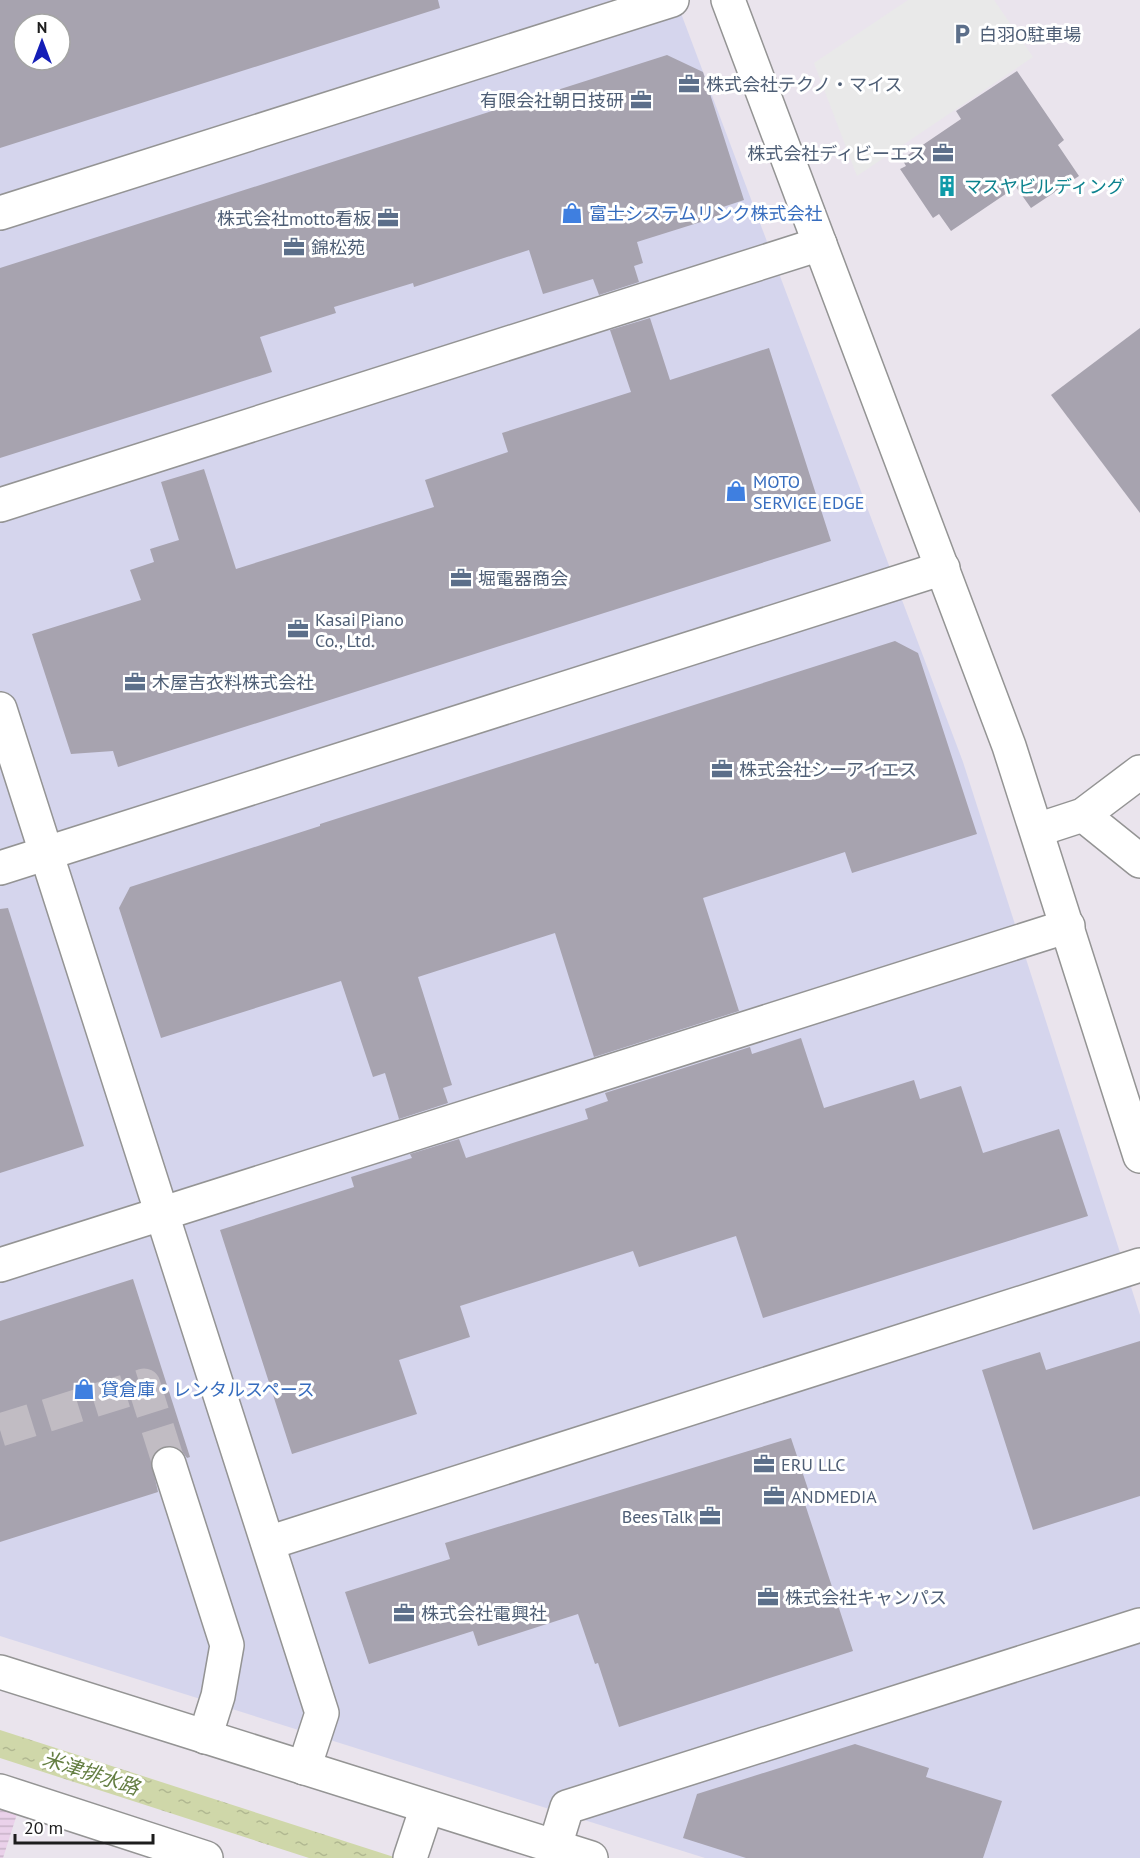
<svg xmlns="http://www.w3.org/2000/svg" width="1140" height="1858" font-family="'PT Sans','Noto Sans JP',sans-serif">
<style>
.commercial{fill:#d5d5ed;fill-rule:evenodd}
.farmland{fill:url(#farmland-rules)}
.parking{fill:#e9e9e9}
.water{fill:url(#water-ripples)}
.building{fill:#a7a3af;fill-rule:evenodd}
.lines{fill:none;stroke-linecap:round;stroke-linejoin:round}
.minor-tunnel{stroke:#c1bcc3;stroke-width:33;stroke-dasharray:33 16;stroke-linecap:butt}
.minor-casing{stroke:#949494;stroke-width:36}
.minor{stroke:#fff;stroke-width:33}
.labels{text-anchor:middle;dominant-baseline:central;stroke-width:6;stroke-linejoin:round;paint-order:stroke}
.service-label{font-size:18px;fill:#4e5e75;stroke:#fff;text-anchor:start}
.culture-label{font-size:18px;fill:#0d838f;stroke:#fff;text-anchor:start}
.shop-label{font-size:18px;fill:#366cbe;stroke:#fff;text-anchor:start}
.water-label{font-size:20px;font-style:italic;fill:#647e42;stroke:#fff}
</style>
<defs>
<pattern id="farmland-rules" width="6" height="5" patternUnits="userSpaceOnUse" patternTransform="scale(1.5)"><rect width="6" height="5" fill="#ead1ea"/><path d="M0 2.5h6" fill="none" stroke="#c8b3c8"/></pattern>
<pattern id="water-ripples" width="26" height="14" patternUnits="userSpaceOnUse" patternTransform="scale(1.5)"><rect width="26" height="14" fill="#cfd7a9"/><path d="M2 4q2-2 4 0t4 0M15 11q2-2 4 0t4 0" fill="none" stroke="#b1b891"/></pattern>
</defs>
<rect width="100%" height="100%" fill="#eae4ed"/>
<path class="commercial" d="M 0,0 L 676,0 L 963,762 L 1140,1315 L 1140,1858 L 705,1858 L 0,1636 ZM 24,24 L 60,24 L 60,60 L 24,60 Z"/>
<path class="farmland" d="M 0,1805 L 18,1811 L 3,1858 L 0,1858 Z"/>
<path class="parking" d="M 908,0 L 994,0 L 1033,57 L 857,176 L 814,63 Z"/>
<path class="water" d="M 0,1730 L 397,1858 L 309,1858 L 0,1758 Z"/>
<g class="building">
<path d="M 0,0 L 438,0 L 440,8 L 0,148 ZM 24,24 L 60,24 L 60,60 L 24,60 Z"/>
<path d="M 667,55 L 703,72 L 744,200 L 720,208 L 723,215 L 637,242 L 643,263 L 634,266 L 639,282 L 599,295 L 593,279 L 543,294 L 529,250 L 414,287 L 413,283 L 334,307 L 336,313 L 260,337 L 272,372 L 0,458 L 0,268 Z"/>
<path d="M 1017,71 L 1064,140 L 1058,145 L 1079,176 L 1031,208 L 1016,187 L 951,231 L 939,214 L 933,218 L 900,169 L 906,166 L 902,159 L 961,119 L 956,111 Z"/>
<path d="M 650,318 L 670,380 L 769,348 L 831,541 L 118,767 L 113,751 L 71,754 L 32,634 L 141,600 L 130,570 L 154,562 L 150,549 L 179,540 L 161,482 L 204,469 L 236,569 L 434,507 L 425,480 L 508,452 L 502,433 L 631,392 L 610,330 Z"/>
<path d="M 1140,328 L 1140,513 L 1051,395 Z"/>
<path d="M 895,641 L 918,653 L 977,834 L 852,873 L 845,852 L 703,898 L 739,1011 L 594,1057 L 555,933 L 418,977 L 452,1085 L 443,1088 L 448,1103 L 399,1119 L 385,1073 L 373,1077 L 341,981 L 161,1038 L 119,908 L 130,887 L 320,826 L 320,824 Z"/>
<path d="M 8,908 L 84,1146 L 0,1173 L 0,909 Z"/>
<path d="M 801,1038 L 824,1108 L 914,1080 L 920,1099 L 961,1086 L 983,1153 L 1059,1129 L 1088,1216 L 763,1318 L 736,1236 L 639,1267 L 633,1251 L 460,1306 L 470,1337 L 399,1360 L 417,1414 L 292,1454 L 220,1230 L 354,1187 L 351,1177 L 412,1158 L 410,1154 L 459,1139 L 466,1158 L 588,1119 L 585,1109 L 608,1101 L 605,1093 L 750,1047 L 752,1054 Z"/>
<path d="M 133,1279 L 190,1457 L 187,1458 L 181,1450 L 174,1446 L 163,1446 L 155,1452 L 151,1461 L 158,1492 L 0,1542 L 0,1321 Z"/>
<path d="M 1140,1341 L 1140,1496 L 1033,1530 L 982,1370 L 1040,1352 L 1046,1370 Z"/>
<path d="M 791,1438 L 812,1501 L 805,1504 L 853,1651 L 619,1727 L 598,1663 L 595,1664 L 578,1614 L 478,1646 L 473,1631 L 369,1664 L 345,1592 L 450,1559 L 445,1543 Z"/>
<path d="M 855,1744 L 929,1768 L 926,1777 L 1002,1801 L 983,1858 L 746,1858 L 683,1838 L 697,1794 Z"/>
</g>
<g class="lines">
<path class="minor-tunnel" d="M 0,1430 L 144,1385 L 169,1464"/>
<defs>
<g id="minor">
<path d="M 728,0 L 1009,746 L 1140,1156"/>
<path d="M 0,213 L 672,0"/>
<path d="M 0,505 L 820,244"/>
<path d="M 0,709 L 322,1713 L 304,1768"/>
<path d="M 1083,815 L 1140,861"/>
<path d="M 1037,830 L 1083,815 L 1140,772"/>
<path d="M 0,868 L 943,568"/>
<path d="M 0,1265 L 1068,926"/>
<path d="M 169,1464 L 227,1645 L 218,1696 L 205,1737"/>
<path d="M 268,1543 L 1140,1265"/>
<path d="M 0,1672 L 591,1858"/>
<path d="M 0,1791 L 206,1858"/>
<path d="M 555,1846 L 567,1807 L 1140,1625"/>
<path d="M 410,1858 L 427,1807"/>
</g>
</defs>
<use href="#minor" class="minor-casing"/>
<use href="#minor" class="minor"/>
</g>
<defs>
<symbol id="parking-bare" viewBox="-9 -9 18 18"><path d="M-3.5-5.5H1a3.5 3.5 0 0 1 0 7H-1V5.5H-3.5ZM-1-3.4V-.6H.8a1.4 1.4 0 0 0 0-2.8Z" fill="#5c6f8a" stroke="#fff" stroke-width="2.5" paint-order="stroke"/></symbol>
<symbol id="office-bare" viewBox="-9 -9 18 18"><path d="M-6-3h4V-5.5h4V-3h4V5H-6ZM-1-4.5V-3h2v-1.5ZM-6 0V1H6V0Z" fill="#5c6f8a" stroke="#fff" stroke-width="2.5" paint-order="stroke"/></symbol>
<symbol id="building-bare" viewBox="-9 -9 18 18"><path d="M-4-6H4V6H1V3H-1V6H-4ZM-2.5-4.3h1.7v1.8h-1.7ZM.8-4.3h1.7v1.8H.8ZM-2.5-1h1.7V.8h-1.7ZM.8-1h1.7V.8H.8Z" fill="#0f9aa8" stroke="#fff" stroke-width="2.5" paint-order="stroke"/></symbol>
<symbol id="shop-bare" viewBox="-9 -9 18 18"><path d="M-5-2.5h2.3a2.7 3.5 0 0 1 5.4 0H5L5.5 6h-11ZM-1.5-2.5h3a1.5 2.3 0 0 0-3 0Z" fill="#3f7fe0" stroke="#fff" stroke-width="2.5" paint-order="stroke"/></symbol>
</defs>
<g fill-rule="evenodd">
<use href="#parking-bare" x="947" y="19" width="30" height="30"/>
<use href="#office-bare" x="674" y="69" width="30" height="30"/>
<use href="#office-bare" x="626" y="85" width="30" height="30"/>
<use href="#office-bare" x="928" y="138" width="30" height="30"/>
<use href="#building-bare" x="932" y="171" width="30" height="30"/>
<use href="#shop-bare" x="557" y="198" width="30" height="30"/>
<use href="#office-bare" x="373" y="203" width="30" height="30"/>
<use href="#office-bare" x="279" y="232" width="30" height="30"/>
<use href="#shop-bare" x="721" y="476" width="30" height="30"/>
<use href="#office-bare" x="446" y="563" width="30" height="30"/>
<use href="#office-bare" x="283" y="614" width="30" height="30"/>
<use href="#office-bare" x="120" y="667" width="30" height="30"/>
<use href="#office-bare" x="707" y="754" width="30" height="30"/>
<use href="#shop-bare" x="69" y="1374" width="30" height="30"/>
<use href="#office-bare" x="749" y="1449" width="30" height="30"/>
<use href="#office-bare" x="759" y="1481" width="30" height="30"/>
<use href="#office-bare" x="695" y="1501" width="30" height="30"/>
<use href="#office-bare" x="753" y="1582" width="30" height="30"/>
<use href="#office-bare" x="389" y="1598" width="30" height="30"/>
</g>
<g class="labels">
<g class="service-label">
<text x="979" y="34">白羽O駐車場</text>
<text x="706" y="84">株式会社テクノ・マイス</text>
<text x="624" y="100" text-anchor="end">有限会社朝日技研</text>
<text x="926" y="153" text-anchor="end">株式会社ディビーエス</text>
<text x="371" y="218" text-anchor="end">株式会社motto看板</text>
<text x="311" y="247">錦松苑</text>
<text x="478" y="578">堀電器商会</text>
<text x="315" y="619">Kasai Piano<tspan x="315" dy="21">Co., Ltd.</tspan></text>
<text x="152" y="682">木屋吉衣料株式会社</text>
<text x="739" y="769">株式会社シーアイエス</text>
<text x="781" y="1464">ERU LLC</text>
<text x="791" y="1496">ANDMEDIA</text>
<text x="693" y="1516" text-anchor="end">Bees Talk</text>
<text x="785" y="1597">株式会社キャンパス</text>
<text x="421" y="1613">株式会社電興社</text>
</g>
<g class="culture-label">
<text x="964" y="186">マスヤビルディング</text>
</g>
<g class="shop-label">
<text x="589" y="213">富士システムリンク株式会社</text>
<text x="753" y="481">MOTO<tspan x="753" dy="21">SERVICE EDGE</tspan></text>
<text x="101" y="1389">貸倉庫・レンタルスペース</text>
</g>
<g class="water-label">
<text transform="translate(91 1773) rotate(18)">米津排水路</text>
</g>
</g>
<g transform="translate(42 42)"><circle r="28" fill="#ffffff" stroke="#a5a5a5" stroke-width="1.5"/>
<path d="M0-4.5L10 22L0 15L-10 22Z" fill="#141eb7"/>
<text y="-9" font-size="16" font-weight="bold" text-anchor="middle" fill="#1d1d1d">N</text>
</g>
<path d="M15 1834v9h138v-9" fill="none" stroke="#1d1d1d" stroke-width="3"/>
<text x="24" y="1834" font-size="18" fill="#1d1d1d" stroke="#ffffff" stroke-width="4.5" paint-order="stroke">20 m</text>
</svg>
